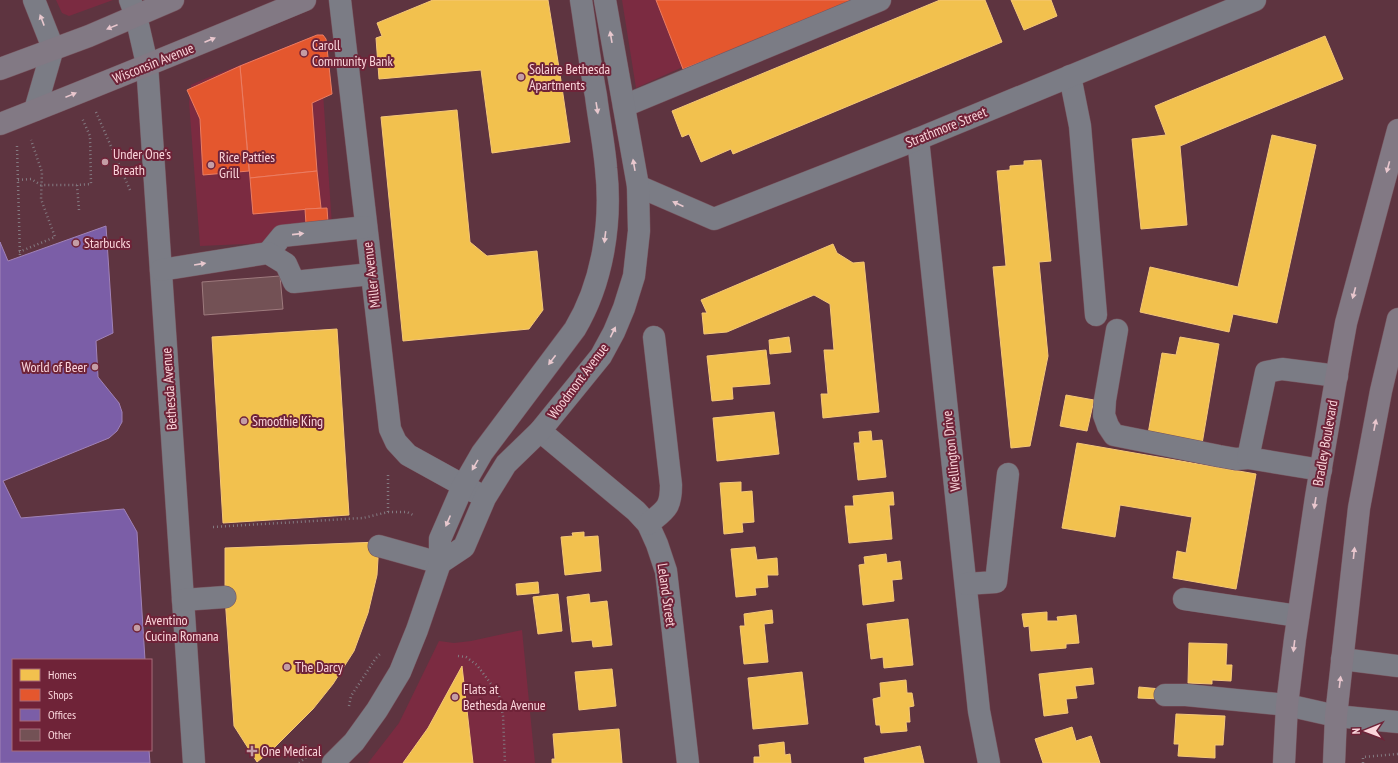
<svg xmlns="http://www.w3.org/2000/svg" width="1398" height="763" font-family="'PT Sans Narrow',sans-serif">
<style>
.built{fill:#7b2b41}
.homes{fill:#f2c14e;stroke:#f5c778}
.shops{fill:#e4572e;stroke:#eb7d62}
.offices{fill:#7b5ea7;stroke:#a182b7}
.building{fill:#735155;stroke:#9e7a7d}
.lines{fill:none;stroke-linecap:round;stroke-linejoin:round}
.minor-casing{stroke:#77545e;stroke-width:23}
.major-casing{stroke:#77545e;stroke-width:23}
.path{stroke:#837a81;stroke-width:2.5;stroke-dasharray:1 3;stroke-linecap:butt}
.minor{stroke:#7b7c85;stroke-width:22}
.major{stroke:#827984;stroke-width:22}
.oneway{fill:#e8c8ce}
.oneway2{fill:#e9c7ce}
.poi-dot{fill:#c49da5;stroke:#6f2338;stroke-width:1.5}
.labels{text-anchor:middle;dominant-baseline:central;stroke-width:4;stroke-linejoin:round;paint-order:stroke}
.poi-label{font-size:14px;fill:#fbd5db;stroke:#6f2338;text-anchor:start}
.street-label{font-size:14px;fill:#fbd5db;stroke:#6f2338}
</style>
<rect width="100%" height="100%" fill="#5e3440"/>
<g class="built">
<path d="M 56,0 L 113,0 L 69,16 L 62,13 Z"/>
<path d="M 622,0 L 843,0 L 714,53 L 636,88 Z"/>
<path d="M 319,34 L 333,240 L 200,246 L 189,102 L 191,85 L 202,80 Z"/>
<path d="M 522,630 L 535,763 L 368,763 L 399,723 L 439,641 L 454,643 L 471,641 Z"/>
</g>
<g class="homes">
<path d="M 433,0 L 548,0 L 560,74 L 570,142 L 492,153 L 481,70 L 379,79 L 376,38 L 382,36 L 377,23 Z"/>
<path d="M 940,0 L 985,0 L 1002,42 L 733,154 L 731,149 L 701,162 L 689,134 L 682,137 L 672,111 Z"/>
<path d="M 1011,0 L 1051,0 L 1057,16 L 1024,30 Z"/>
<path d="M 1325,36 L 1343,79 L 1180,146 L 1187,225 L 1141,229 L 1132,139 L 1166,135 L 1155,106 Z"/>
<path d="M 457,110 L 470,242 L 487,256 L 537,251 L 543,310 L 529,329 L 403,341 L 381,117 Z"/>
<path d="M 1272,135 L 1316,145 L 1277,323 L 1233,314 L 1229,332 L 1140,312 L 1150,267 L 1238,287 Z"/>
<path d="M 1041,160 L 1051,261 L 1039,262 L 1048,356 L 1030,446 L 1011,448 L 993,267 L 1006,266 L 997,171 L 1010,170 L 1010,166 L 1024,165 L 1024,161 Z"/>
<path d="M 833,244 L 837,253 L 853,263 L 864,262 L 879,412 L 823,418 L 821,394 L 828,394 L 824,350 L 834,350 L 830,304 L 814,295 L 727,332 L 704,334 L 702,313 L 707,313 L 701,300 Z"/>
<path d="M 337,329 L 349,515 L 223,523 L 212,337 Z"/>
<path d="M 789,337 L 791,352 L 770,354 L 769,340 Z"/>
<path d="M 1180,337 L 1219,344 L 1202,444 L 1148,434 L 1162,353 L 1176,355 Z"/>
<path d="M 766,350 L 770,384 L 732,387 L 733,399 L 712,401 L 707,356 Z"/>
<path d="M 1066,395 L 1094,400 L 1087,431 L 1060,426 Z"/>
<path d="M 774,412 L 779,454 L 717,461 L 713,418 Z"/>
<path d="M 871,431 L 872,441 L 882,440 L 886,477 L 858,480 L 854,443 L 860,443 L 859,432 Z"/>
<path d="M 1077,443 L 1256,474 L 1236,589 L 1173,578 L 1177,551 L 1186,553 L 1192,517 L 1120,505 L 1115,537 L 1062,528 Z"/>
<path d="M 741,482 L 741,492 L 752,491 L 754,522 L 742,523 L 743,532 L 724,534 L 720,483 Z"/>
<path d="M 893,492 L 894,505 L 889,505 L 892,539 L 849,543 L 845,506 L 854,506 L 853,496 Z"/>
<path d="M 584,532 L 584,537 L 598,536 L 601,571 L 565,575 L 561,537 L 573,536 L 572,533 Z"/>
<path d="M 379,542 L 377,575 L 368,613 L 354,651 L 333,684 L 313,709 L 272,750 L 257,762 L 234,726 L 225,597 L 225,548 Z"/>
<path d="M 755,547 L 757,560 L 777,558 L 778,575 L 767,575 L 768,587 L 755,588 L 756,595 L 736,597 L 731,549 Z"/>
<path d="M 886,554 L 887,563 L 900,561 L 902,579 L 892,580 L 894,601 L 863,605 L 859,565 L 865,564 L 864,557 Z"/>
<path d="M 538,582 L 539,593 L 517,595 L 516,584 Z"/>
<path d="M 558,594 L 562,631 L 538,634 L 533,597 Z"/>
<path d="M 589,594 L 590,603 L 607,601 L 612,645 L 593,647 L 592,640 L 572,642 L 567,597 Z"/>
<path d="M 772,610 L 773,623 L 764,624 L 768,662 L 744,664 L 740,626 L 745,626 L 744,614 Z"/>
<path d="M 1047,612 L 1047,621 L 1058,621 L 1057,617 L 1076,615 L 1079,643 L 1066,644 L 1066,648 L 1031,651 L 1029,626 L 1024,627 L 1022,614 Z"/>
<path d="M 908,619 L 913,665 L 884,668 L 883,657 L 871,659 L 867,624 Z"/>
<path d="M 1189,643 L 1227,644 L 1226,665 L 1232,665 L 1231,681 L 1212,680 L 1212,684 L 1188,683 Z"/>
<path d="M 462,666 L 473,763 L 403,763 L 428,728 Z"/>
<path d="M 1092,668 L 1094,684 L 1075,686 L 1077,698 L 1066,699 L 1068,713 L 1044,716 L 1039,674 Z"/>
<path d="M 612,669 L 616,706 L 579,710 L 575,672 Z"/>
<path d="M 802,672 L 808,724 L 753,729 L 748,678 Z"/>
<path d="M 906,680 L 907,693 L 912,693 L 914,706 L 909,707 L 910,722 L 906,722 L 907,731 L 881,733 L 880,725 L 876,725 L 873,699 L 881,697 L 880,683 Z"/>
<path d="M 1139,687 L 1161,689 L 1161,699 L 1138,698 Z"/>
<path d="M 1176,714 L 1225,716 L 1223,745 L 1215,745 L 1215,758 L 1178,756 L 1179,744 L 1174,744 Z"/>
<path d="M 1072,727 L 1076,741 L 1091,736 L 1100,763 L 1043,763 L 1035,739 Z"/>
<path d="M 619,729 L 622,763 L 552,763 L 552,759 L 555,759 L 553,734 Z"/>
<path d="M 784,742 L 785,755 L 790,754 L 791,763 L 754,763 L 754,757 L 760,757 L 759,745 Z"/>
<path d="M 920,746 L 924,763 L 865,763 L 864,758 Z"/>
</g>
<g class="shops">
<path d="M 656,0 L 859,0 L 683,69 Z"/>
<path d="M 317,35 L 323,35 L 326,39 L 332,94 L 312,103 L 317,171 L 250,178 L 240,66 Z"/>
<path d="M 240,66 L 249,171 L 203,175 L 200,119 L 187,90 Z"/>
<path d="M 317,171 L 321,208 L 253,214 L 250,178 Z"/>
<path d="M 327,208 L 329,237 L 307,239 L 305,209 Z"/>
</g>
<path class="offices" d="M 106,226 L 113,333 L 96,341 L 98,377 L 119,403 L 122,412 L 122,422 L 117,431 L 109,438 L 3,481 L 21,518 L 124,509 L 137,532 L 145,660 L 13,660 L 13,750 L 149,750 L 150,763 L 0,763 L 0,242 L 8,261 Z"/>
<path class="building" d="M 280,276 L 283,309 L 204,315 L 202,282 Z"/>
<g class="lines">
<defs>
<g id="minor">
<path d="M 34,0 L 53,48 L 35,110"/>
<path d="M 130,0 L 136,16 L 147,64 L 194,763"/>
<path d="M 340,0 L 390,429 L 396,442 L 408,455 L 475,492"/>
<path d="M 1070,76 L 1080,126 L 1096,315"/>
<path d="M 624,106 L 880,0"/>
<path d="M 918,139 L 979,711 L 989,763"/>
<path d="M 638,186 L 714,219 L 918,139 L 1255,0"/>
<path d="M 268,253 L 282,236 L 366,227"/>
<path d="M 161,270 L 268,253 L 286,264 L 294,282 L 371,274"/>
<path d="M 1117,330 L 1105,400 L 1104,415 L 1108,426 L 1114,435 L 1219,456 L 1236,459 L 1248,458"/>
<path d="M 540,431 L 636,511 L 648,524 L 657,544 L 666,571 L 688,763"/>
<path d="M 1321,470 L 1248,458 L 1266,372 L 1282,369 L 1337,376"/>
<path d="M 648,524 C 665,510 671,509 671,485 L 654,337"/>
<path d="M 379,546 L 440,563"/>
<path d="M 440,563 L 464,547 L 485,498 L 506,464 L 540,431 L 601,356 L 614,332 L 624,308 L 634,276 L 639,231 L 638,186 L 605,0"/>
<path d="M 966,584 L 996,582 L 1008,474"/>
<path d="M 1184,599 L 1298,616"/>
<path d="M 183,600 L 225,597"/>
<path d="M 1342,659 L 1398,666"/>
<path d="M 1165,695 L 1186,695 L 1287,705 L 1336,716 L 1398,722"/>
<path d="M 333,763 L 354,742 L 377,710 L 400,672 L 417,630 L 440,563 L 440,539 L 463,486 L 482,453 L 575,329 C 603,282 612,222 606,168 C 604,144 599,120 596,96 C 590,64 586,32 581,0"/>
</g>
<g id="major">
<path d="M 0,69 L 89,36 L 173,0"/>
<path d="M 0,124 C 102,84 204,42 305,0"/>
<path d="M 1284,763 L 1287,705 L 1295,639 L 1316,497 L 1340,356 L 1346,323 L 1398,130"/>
<path d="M 1334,763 L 1336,716 L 1359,508 L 1381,391 L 1398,319"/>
</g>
</defs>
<use href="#minor" class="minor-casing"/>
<use href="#major" class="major-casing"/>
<g class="path">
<path d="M 96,112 L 130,190"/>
<path d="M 17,146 L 20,257"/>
<path d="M 18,180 L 31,179 L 41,185 L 77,185"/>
<path d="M 79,210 L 77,185 L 91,184 L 90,136 L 82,118"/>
<path d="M 19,252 L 55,237 L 41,199 L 42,172 L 31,140"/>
<path d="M 388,512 L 388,472"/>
<path d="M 213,527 L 363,518 L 388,512 L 407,512 L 415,516"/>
<path d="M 458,656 L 466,657 L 477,665 L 499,695 L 503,716 L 505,763"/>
<path d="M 349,706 L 351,696 L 376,658 L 380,654"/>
<path d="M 299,763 L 310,754"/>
<path d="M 1363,763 L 1363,757 L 1398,754"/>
</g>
<use href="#minor" class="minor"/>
<use href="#major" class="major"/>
</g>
<defs><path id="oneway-solid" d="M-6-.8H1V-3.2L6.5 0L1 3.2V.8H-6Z"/></defs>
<g class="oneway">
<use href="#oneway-solid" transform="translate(42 20) rotate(-111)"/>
<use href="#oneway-solid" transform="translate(611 37) rotate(-100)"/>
<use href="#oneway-solid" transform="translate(597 108) rotate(81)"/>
<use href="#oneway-solid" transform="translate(634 165) rotate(-100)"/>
<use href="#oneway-solid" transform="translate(678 204) rotate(-156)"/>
<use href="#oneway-solid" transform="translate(298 234) rotate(-6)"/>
<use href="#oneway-solid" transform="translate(605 237) rotate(97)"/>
<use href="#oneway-solid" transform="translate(200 264) rotate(-9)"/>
<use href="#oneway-solid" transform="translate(613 332) rotate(-64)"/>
<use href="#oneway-solid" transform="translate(552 360) rotate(127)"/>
<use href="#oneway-solid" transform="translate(475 465) rotate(120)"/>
<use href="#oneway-solid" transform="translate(448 521) rotate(113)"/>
</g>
<g class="oneway2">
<use href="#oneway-solid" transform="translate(112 27) rotate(158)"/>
<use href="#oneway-solid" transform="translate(210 40) rotate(-23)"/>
<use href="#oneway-solid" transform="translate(71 95) rotate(-22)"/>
<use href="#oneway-solid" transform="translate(1388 167) rotate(105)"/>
<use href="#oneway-solid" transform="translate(1354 293) rotate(105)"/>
<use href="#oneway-solid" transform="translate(1375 425) rotate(-79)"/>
<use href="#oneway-solid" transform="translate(1315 503) rotate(99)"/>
<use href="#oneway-solid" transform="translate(1354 553) rotate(-84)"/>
<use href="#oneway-solid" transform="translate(1294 646) rotate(97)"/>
<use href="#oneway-solid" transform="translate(1340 682) rotate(-83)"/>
</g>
<g class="poi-dot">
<circle cx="304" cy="53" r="4"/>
<circle cx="521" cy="77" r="4"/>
<circle cx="105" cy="162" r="4"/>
<circle cx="211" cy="165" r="4"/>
<circle cx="76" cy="243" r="4"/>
<circle cx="95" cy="367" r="4"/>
<circle cx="244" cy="421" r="4"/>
<circle cx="137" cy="628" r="4"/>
<circle cx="287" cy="667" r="4"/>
<circle cx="455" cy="697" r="4"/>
<path d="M250 745h4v4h4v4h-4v4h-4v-4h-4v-4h4z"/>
</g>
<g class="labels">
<g class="poi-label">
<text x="312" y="45">Caroll<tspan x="312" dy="16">Community Bank</tspan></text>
<text x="529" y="69">Solaire Bethesda<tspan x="529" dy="16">Apartments</tspan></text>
<text x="113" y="154">Under One's<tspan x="113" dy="16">Breath</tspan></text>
<text x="219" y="157">Rice Patties<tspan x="219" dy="16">Grill</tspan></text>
<text x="84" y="243">Starbucks</text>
<text x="87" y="367" text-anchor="end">World of Beer</text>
<text x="252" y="421">Smoothie King</text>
<text x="145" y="620">Aventino<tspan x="145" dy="16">Cucina Romana</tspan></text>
<text x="295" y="667">The Darcy</text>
<text x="463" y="689">Flats at<tspan x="463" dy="16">Bethesda Avenue</tspan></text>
<text x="261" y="751">One Medical</text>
</g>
<g class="street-label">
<text transform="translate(153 63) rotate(-22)">Wisconsin Avenue</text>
<text transform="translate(946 127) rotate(-22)">Strathmore Street</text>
<text transform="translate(371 275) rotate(-97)">Miller Avenue</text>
<text transform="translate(578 381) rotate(-53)">Woodmont Avenue</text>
<text transform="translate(169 389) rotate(-94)">Bethesda Avenue</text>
<text transform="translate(1325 443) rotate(-80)">Bradley Boulevard</text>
<text transform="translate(951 451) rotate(-96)">Wellington Drive</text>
<text transform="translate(667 595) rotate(82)">Leland Street</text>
</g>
</g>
<rect x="12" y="659" width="140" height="92" fill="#6f2338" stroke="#a76a79"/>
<rect x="20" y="669" width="20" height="12" fill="#f2c14e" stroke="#a76a79"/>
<text x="48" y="679" font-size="12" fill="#fbd5db">Homes</text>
<rect x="20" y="689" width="20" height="12" fill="#e4572e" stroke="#a76a79"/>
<text x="48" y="699" font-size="12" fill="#fbd5db">Shops</text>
<rect x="20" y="709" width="20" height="12" fill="#7b5ea7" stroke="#a76a79"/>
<text x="48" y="719" font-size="12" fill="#fbd5db">Offices</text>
<rect x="20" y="729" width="20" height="12" fill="#735155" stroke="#a76a79"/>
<text x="48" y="739" font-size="12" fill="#fbd5db">Other</text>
<g transform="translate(1366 731) rotate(269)" stroke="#6f2338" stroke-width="3" paint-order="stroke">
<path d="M0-3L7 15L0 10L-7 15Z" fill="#fbd5db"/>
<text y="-6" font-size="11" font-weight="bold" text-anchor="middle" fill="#fbd5db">N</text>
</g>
</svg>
